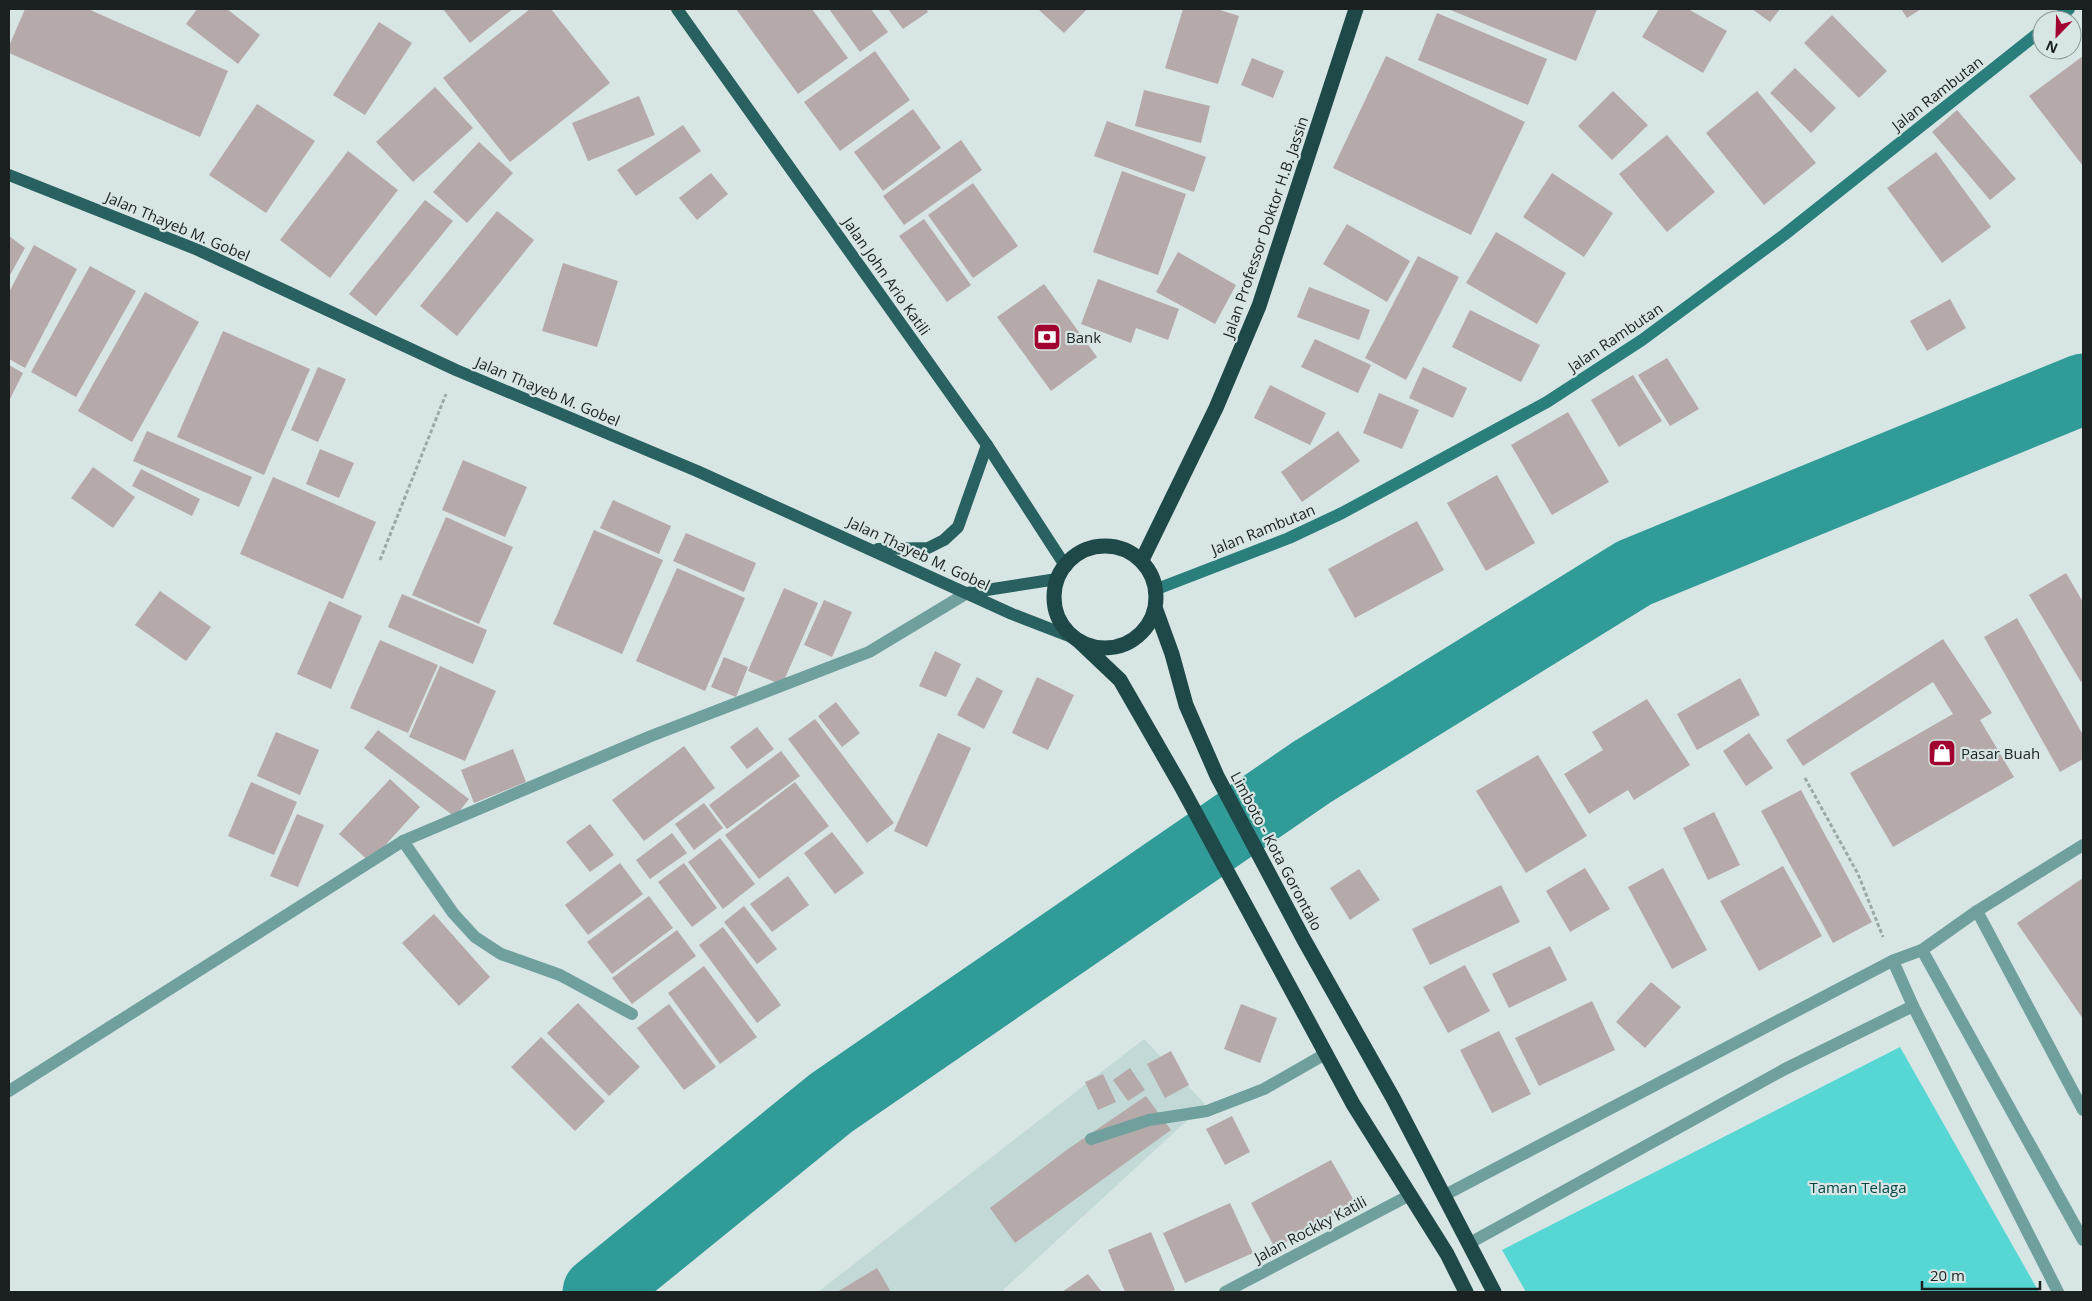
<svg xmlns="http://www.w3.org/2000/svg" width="2092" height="1301" font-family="'Open Sans',sans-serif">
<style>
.built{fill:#c2d9d7}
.green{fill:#56d7d4}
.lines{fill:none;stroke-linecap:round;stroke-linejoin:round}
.river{stroke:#319b98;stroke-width:71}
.building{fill:#b6a9a9}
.path{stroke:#9ca8a7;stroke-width:3;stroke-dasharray:4 2.5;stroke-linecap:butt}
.lane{stroke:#6fa09e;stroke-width:12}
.street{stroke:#6fa09e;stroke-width:12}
.secondary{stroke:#2a7f7d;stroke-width:12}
.primary{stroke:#286160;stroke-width:12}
.highway{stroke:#1f4948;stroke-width:15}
.labels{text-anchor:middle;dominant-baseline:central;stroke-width:4.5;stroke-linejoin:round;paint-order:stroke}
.street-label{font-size:15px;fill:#1b2020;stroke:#d7e6e5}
.poi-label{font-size:15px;fill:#1b2020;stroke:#d7e6e5;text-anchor:start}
.park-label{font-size:15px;fill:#044544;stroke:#d7e6e5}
</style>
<rect width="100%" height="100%" fill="#d7e6e5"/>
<path class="built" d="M 1144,1039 L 1205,1104 L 1003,1290 L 1005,1292 L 818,1292 Z"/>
<path class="green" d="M 1900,1047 L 2039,1292 L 1526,1292 L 1502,1250 Z"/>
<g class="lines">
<path class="river" d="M 598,1292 L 831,1103 L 1312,772 L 1634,573 L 2083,389"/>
</g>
<g class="building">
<path d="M 25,9 L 88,9 L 228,71 L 200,137 L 9,53 L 9,46 Z"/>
<path d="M 197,9 L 227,9 L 260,35 L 238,64 L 186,24 Z"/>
<path d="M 443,9 L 513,9 L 470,43 Z"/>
<path d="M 530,9 L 551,9 L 610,83 L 510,162 L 443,78 Z"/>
<path d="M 736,9 L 812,9 L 848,58 L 798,94 Z"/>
<path d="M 829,9 L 871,9 L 888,32 L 860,52 Z"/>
<path d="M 888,9 L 926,9 L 928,12 L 903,29 Z"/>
<path d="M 1038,9 L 1087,9 L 1064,33 Z"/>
<path d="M 1183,9 L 1217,9 L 1239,16 L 1218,84 L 1165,68 Z"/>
<path d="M 1448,9 L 1597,9 L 1576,61 Z"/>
<path d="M 1659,9 L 1688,9 L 1727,31 L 1703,73 L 1642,37 Z"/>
<path d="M 1752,9 L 1780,9 L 1770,22 Z"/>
<path d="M 1901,9 L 1921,9 L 1907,18 Z"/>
<path d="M 1437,13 L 1547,59 L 1528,105 L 1418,60 Z"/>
<path d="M 1832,15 L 1887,71 L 1859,98 L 1804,43 Z"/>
<path d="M 379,22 L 412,43 L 365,115 L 333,95 Z"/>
<path d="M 875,51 L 910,100 L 840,151 L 804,102 Z"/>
<path d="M 1386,56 L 1525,122 L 1471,235 L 1333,168 Z"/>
<path d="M 2083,56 L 2083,166 L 2029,96 Z"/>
<path d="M 1252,58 L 1284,71 L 1273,98 L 1241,85 Z"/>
<path d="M 1795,68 L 1836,108 L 1811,133 L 1770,93 Z"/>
<path d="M 435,87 L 473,128 L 413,182 L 376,142 Z"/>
<path d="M 1144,90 L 1210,106 L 1201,143 L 1135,126 Z"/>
<path d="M 1613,91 L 1648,125 L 1612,160 L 1578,126 Z"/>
<path d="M 1757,91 L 1816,163 L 1764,205 L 1706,133 Z"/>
<path d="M 639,96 L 655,135 L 588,161 L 572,123 Z"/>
<path d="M 257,104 L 315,141 L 266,213 L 209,175 Z"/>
<path d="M 913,109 L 941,148 L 883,191 L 854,152 Z"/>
<path d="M 1957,110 L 2016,179 L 1990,200 L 1932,132 Z"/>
<path d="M 1107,121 L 1206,157 L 1194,192 L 1094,156 Z"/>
<path d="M 683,125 L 701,151 L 636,196 L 617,170 Z"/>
<path d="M 1667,135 L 1715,192 L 1667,232 L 1619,174 Z"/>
<path d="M 961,140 L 982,170 L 904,225 L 883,196 Z"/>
<path d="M 479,142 L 513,173 L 467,223 L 433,192 Z"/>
<path d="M 348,151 L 398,190 L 330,278 L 280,240 Z"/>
<path d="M 1936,152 L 1991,227 L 1942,263 L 1887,188 Z"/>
<path d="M 1122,171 L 1186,194 L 1158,275 L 1093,252 Z"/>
<path d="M 711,173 L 728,194 L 697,220 L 679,198 Z"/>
<path d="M 1552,173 L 1613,213 L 1584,257 L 1523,217 Z"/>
<path d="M 973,183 L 1018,246 L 973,278 L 928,215 Z"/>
<path d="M 425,200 L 453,221 L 376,316 L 349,294 Z"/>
<path d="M 497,211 L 534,240 L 457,336 L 420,306 Z"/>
<path d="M 924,219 L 971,285 L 947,302 L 899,236 Z"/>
<path d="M 1347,224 L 1410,261 L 1387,302 L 1323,264 Z"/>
<path d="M 1496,232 L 1566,273 L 1537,324 L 1466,283 Z"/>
<path d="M 9,236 L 25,248 L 9,277 Z"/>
<path d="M 34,245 L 77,269 L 25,368 L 9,359 L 9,292 Z"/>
<path d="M 1178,252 L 1236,285 L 1215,324 L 1156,292 Z"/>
<path d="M 1418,256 L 1459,277 L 1406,380 L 1365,358 Z"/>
<path d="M 563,263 L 618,281 L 597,347 L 542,331 Z"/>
<path d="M 90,266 L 136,291 L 76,397 L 31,372 Z"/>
<path d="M 1098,279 L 1179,309 L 1168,340 L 1136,328 L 1131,343 L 1081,324 Z"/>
<path d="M 1044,284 L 1097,357 L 1051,391 L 997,317 Z"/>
<path d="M 1309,287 L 1370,310 L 1359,340 L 1297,317 Z"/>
<path d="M 145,292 L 199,322 L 132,442 L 78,411 Z"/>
<path d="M 1950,299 L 1966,328 L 1927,351 L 1910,321 Z"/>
<path d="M 1470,310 L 1540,345 L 1521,382 L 1452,347 Z"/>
<path d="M 223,331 L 310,369 L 264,475 L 177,437 Z"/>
<path d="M 1315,339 L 1371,365 L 1358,393 L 1301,367 Z"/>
<path d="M 1667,358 L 1699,409 L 1670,426 L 1638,375 Z"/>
<path d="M 9,365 L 23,373 L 9,401 Z"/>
<path d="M 318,367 L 346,379 L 318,442 L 291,430 Z"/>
<path d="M 1423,367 L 1467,388 L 1453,418 L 1409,398 Z"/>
<path d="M 1633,375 L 1662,421 L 1619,447 L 1591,400 Z"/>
<path d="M 1270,385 L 1326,413 L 1310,445 L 1254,418 Z"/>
<path d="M 1379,393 L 1419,410 L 1402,449 L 1363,433 Z"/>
<path d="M 1568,412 L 1609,482 L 1552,515 L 1511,445 Z"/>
<path d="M 147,431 L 252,477 L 239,507 L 133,461 Z"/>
<path d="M 1338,431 L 1360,461 L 1302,502 L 1281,472 Z"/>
<path d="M 320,449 L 354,463 L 339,498 L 306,484 Z"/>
<path d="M 463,460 L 527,487 L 505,537 L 442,510 Z"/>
<path d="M 93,467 L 135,497 L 113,528 L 71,498 Z"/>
<path d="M 141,469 L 200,499 L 192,516 L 132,486 Z"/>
<path d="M 1497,475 L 1535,543 L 1486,571 L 1447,503 Z"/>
<path d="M 273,477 L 376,522 L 343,599 L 240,554 Z"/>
<path d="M 613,500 L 671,526 L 659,554 L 600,528 Z"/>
<path d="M 446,517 L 513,547 L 479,624 L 412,595 Z"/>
<path d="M 1417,521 L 1444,570 L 1355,618 L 1328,569 Z"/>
<path d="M 594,530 L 663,560 L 622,654 L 553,624 Z"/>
<path d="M 686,533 L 756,563 L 744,592 L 673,561 Z"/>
<path d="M 677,568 L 745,598 L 705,691 L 636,661 Z"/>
<path d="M 2066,573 L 2083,602 L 2083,681 L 2081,682 L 2029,595 Z"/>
<path d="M 784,588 L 818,603 L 782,685 L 748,671 Z"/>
<path d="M 160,591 L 211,627 L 186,661 L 135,625 Z"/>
<path d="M 402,594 L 487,630 L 473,664 L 388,627 Z"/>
<path d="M 824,600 L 852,612 L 832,657 L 804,645 Z"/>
<path d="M 329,601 L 362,616 L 331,689 L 297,674 Z"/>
<path d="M 2017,618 L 2083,735 L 2083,759 L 2060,772 L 1984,637 Z"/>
<path d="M 1943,639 L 1992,713 L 1980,720 L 2014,777 L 1893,847 L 1850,773 L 1953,714 L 1933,682 L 1803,766 L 1786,740 Z"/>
<path d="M 380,640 L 438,665 L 408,733 L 350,708 Z"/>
<path d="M 935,651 L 961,664 L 946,697 L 919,686 Z"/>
<path d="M 724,657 L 748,667 L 736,697 L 711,687 Z"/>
<path d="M 440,666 L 496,691 L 465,761 L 409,737 Z"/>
<path d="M 977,677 L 1003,691 L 984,729 L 957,715 Z"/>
<path d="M 1037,677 L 1074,695 L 1048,750 L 1012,733 Z"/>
<path d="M 1740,678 L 1760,715 L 1697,750 L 1677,714 Z"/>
<path d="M 1647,699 L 1690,765 L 1634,800 L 1628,790 L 1589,814 L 1564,774 L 1603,750 L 1592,732 Z"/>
<path d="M 836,702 L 860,733 L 842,747 L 818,716 Z"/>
<path d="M 815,719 L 894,823 L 867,843 L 788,739 Z"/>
<path d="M 757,727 L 774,749 L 747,769 L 730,747 Z"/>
<path d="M 378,730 L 469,799 L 455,817 L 364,748 Z"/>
<path d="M 276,732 L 319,750 L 300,795 L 257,776 Z"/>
<path d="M 938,733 L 971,748 L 927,847 L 894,831 Z"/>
<path d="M 1749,733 L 1773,768 L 1746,786 L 1723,751 Z"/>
<path d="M 684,746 L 715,788 L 644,841 L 612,800 Z"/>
<path d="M 513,749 L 526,782 L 474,803 L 461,770 Z"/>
<path d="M 781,751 L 800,776 L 727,829 L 709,805 Z"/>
<path d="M 1538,755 L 1587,836 L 1526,873 L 1476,791 Z"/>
<path d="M 390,779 L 420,807 L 370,862 L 339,834 Z"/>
<path d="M 251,782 L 297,802 L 274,855 L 228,836 Z"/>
<path d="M 795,782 L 829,826 L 759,879 L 725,835 Z"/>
<path d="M 1801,790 L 1872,922 L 1833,943 L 1761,811 Z"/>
<path d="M 704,803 L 723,828 L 694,850 L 675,824 Z"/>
<path d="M 1714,812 L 1740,865 L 1708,880 L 1683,828 Z"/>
<path d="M 297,814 L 324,825 L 298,887 L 270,876 Z"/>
<path d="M 590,824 L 614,855 L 590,872 L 566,842 Z"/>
<path d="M 832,832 L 864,873 L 835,894 L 804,853 Z"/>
<path d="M 672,833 L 687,853 L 650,879 L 636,860 Z"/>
<path d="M 720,838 L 755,884 L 723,909 L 688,862 Z"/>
<path d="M 620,863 L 643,894 L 588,935 L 565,905 Z"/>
<path d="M 684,863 L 717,908 L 692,927 L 658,882 Z"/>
<path d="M 1783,866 L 1822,936 L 1759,971 L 1720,901 Z"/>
<path d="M 1585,868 L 1610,909 L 1570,932 L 1546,891 Z"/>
<path d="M 1663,868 L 1707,950 L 1672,969 L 1628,887 Z"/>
<path d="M 1359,869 L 1380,900 L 1350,920 L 1330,888 Z"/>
<path d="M 788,876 L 809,905 L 772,932 L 750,904 Z"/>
<path d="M 2083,878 L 2083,1019 L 2017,923 Z"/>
<path d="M 1501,885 L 1520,922 L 1430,965 L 1412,929 Z"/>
<path d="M 649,896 L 673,928 L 612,974 L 587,942 Z"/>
<path d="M 744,906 L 777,949 L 757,964 L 724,922 Z"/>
<path d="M 434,914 L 490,977 L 459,1006 L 402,943 Z"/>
<path d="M 723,927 L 781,1005 L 757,1023 L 699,945 Z"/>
<path d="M 677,930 L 696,956 L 632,1004 L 612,978 Z"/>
<path d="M 1550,946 L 1567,980 L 1509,1008 L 1492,974 Z"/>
<path d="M 1465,965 L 1490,1011 L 1448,1033 L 1423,987 Z"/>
<path d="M 704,966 L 757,1037 L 720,1064 L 668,993 Z"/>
<path d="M 1651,982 L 1681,1007 L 1645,1048 L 1616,1022 Z"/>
<path d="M 1592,1001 L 1615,1050 L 1539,1086 L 1515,1038 Z"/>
<path d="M 578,1003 L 640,1067 L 609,1096 L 547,1033 Z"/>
<path d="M 669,1004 L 716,1067 L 684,1090 L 637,1028 Z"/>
<path d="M 1241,1004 L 1277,1018 L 1260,1063 L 1224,1049 Z"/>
<path d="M 1499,1031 L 1531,1094 L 1492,1113 L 1460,1050 Z"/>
<path d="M 541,1037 L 605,1101 L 575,1131 L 511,1067 Z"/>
<path d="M 1171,1051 L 1189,1085 L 1165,1098 L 1147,1064 Z"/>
<path d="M 1130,1068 L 1145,1090 L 1128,1101 L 1113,1080 Z"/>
<path d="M 1103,1074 L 1116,1102 L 1098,1110 L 1085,1082 Z"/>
<path d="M 1146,1096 L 1171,1130 L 1015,1243 L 990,1208 L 1068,1149 Z"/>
<path d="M 1232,1116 L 1250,1152 L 1225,1165 L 1206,1129 Z"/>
<path d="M 1331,1160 L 1356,1204 L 1275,1248 L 1251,1203 Z"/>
<path d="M 1230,1203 L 1253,1253 L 1185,1283 L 1163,1233 Z"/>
<path d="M 1151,1232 L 1175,1290 L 1169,1292 L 1125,1292 L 1108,1250 Z"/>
<path d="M 877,1268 L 891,1292 L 837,1292 Z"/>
<path d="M 1088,1274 L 1102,1292 L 1062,1292 Z"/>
</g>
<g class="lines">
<g class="path">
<path d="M 380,560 L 446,394"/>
<path d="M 1805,778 L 1858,874 L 1883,937"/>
</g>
<g class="lane">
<path d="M 1922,950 L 2083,1240"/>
<path d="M 1893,961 L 1913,1006 L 2058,1292"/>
<path d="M 1091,1139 L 1149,1120 L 1207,1111 L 1264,1089 L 1327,1053"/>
<path d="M 1468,1244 L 1785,1069 L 1913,1006"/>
</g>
<g class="street">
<path d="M 1977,911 L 2083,1110"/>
<path d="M 632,1014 L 560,975 L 501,954 L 475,937 L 453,913 L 403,841 L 651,736 L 869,652 L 967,593"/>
<path d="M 9,1091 L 403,841"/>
<path d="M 1443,1196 L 1892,961 L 1922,950 L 1977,911 L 2083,845"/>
<path d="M 1225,1292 L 1410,1195"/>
</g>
<g class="secondary">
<path d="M 2055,20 L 2069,9"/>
<path d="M 1157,589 L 1289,538 L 1342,513 L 1547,402 L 1642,340 L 1784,235 L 2042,30"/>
</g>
<g class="primary">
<path d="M 677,9 L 987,445 L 1066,567"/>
<path d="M 9,175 L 198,250 L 456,370 L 697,471 L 1012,614 L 1074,638"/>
<path d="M 878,549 L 928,548 L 944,540 L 958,527 L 987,445"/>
<path d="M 967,593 L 1057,579"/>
</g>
<g class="highway">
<circle cx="1105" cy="597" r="51"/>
<path d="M 1142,560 L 1216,408 L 1259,306 L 1356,9"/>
<path d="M 1156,610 L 1172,654 L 1186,705 L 1217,776 L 1303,938 L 1393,1098 L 1494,1292"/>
<path d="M 1080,642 L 1120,680 L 1181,786 L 1353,1104 L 1447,1254 L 1466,1292"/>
</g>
</g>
<defs>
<symbol id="bank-square" viewBox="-11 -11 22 22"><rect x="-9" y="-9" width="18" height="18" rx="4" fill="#a2022f" stroke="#d7e6e5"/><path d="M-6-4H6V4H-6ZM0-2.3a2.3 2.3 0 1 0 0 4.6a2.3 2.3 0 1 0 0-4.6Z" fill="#fff"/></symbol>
<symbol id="shop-square" viewBox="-11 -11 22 22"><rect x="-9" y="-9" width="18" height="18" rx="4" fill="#a2022f" stroke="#d7e6e5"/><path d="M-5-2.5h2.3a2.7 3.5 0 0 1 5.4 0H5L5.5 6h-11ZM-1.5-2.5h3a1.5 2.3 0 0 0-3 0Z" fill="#fff"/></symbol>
</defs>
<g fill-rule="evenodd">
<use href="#bank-square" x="1031" y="321" width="32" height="32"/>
<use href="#shop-square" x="1926" y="737" width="32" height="32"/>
</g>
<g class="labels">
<g class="street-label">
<text transform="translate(1937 93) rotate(-38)">Jalan Rambutan</text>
<text transform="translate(178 226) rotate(23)">Jalan Thayeb M. Gobel</text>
<text transform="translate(1265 227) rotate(-71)">Jalan Professor Doktor H.B. Jassin</text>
<text transform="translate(887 276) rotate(55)">Jalan John Ario Katili</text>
<text transform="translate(1615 337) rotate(-34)">Jalan Rambutan</text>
<text transform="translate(548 391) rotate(23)">Jalan Thayeb M. Gobel</text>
<text transform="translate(1263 529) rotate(-22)">Jalan Rambutan</text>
<text transform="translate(919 553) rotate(25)">Jalan Thayeb M. Gobel</text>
<text transform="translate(1277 851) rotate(62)">Limboto - Kota Gorontalo</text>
<text transform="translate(1310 1229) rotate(-28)">Jalan Rockky Katili</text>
</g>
<g class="poi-label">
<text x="1066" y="337">Bank</text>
<text x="1961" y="753">Pasar Buah</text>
</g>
<g class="park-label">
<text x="1858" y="1187">Taman Telaga</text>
</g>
</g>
<rect width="2092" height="1301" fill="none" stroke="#1b2020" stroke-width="20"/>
<g transform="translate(2057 35) rotate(203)"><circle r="24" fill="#d7e6e5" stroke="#8c9796"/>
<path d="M0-4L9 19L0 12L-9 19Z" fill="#a2022f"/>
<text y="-8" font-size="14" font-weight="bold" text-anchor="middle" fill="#1b2020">N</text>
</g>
<path d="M1922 1281v8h118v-8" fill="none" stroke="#1b2020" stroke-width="2.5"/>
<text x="1930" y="1281" font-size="15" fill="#1b2020" stroke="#d7e6e5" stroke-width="4" paint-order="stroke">20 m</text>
</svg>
